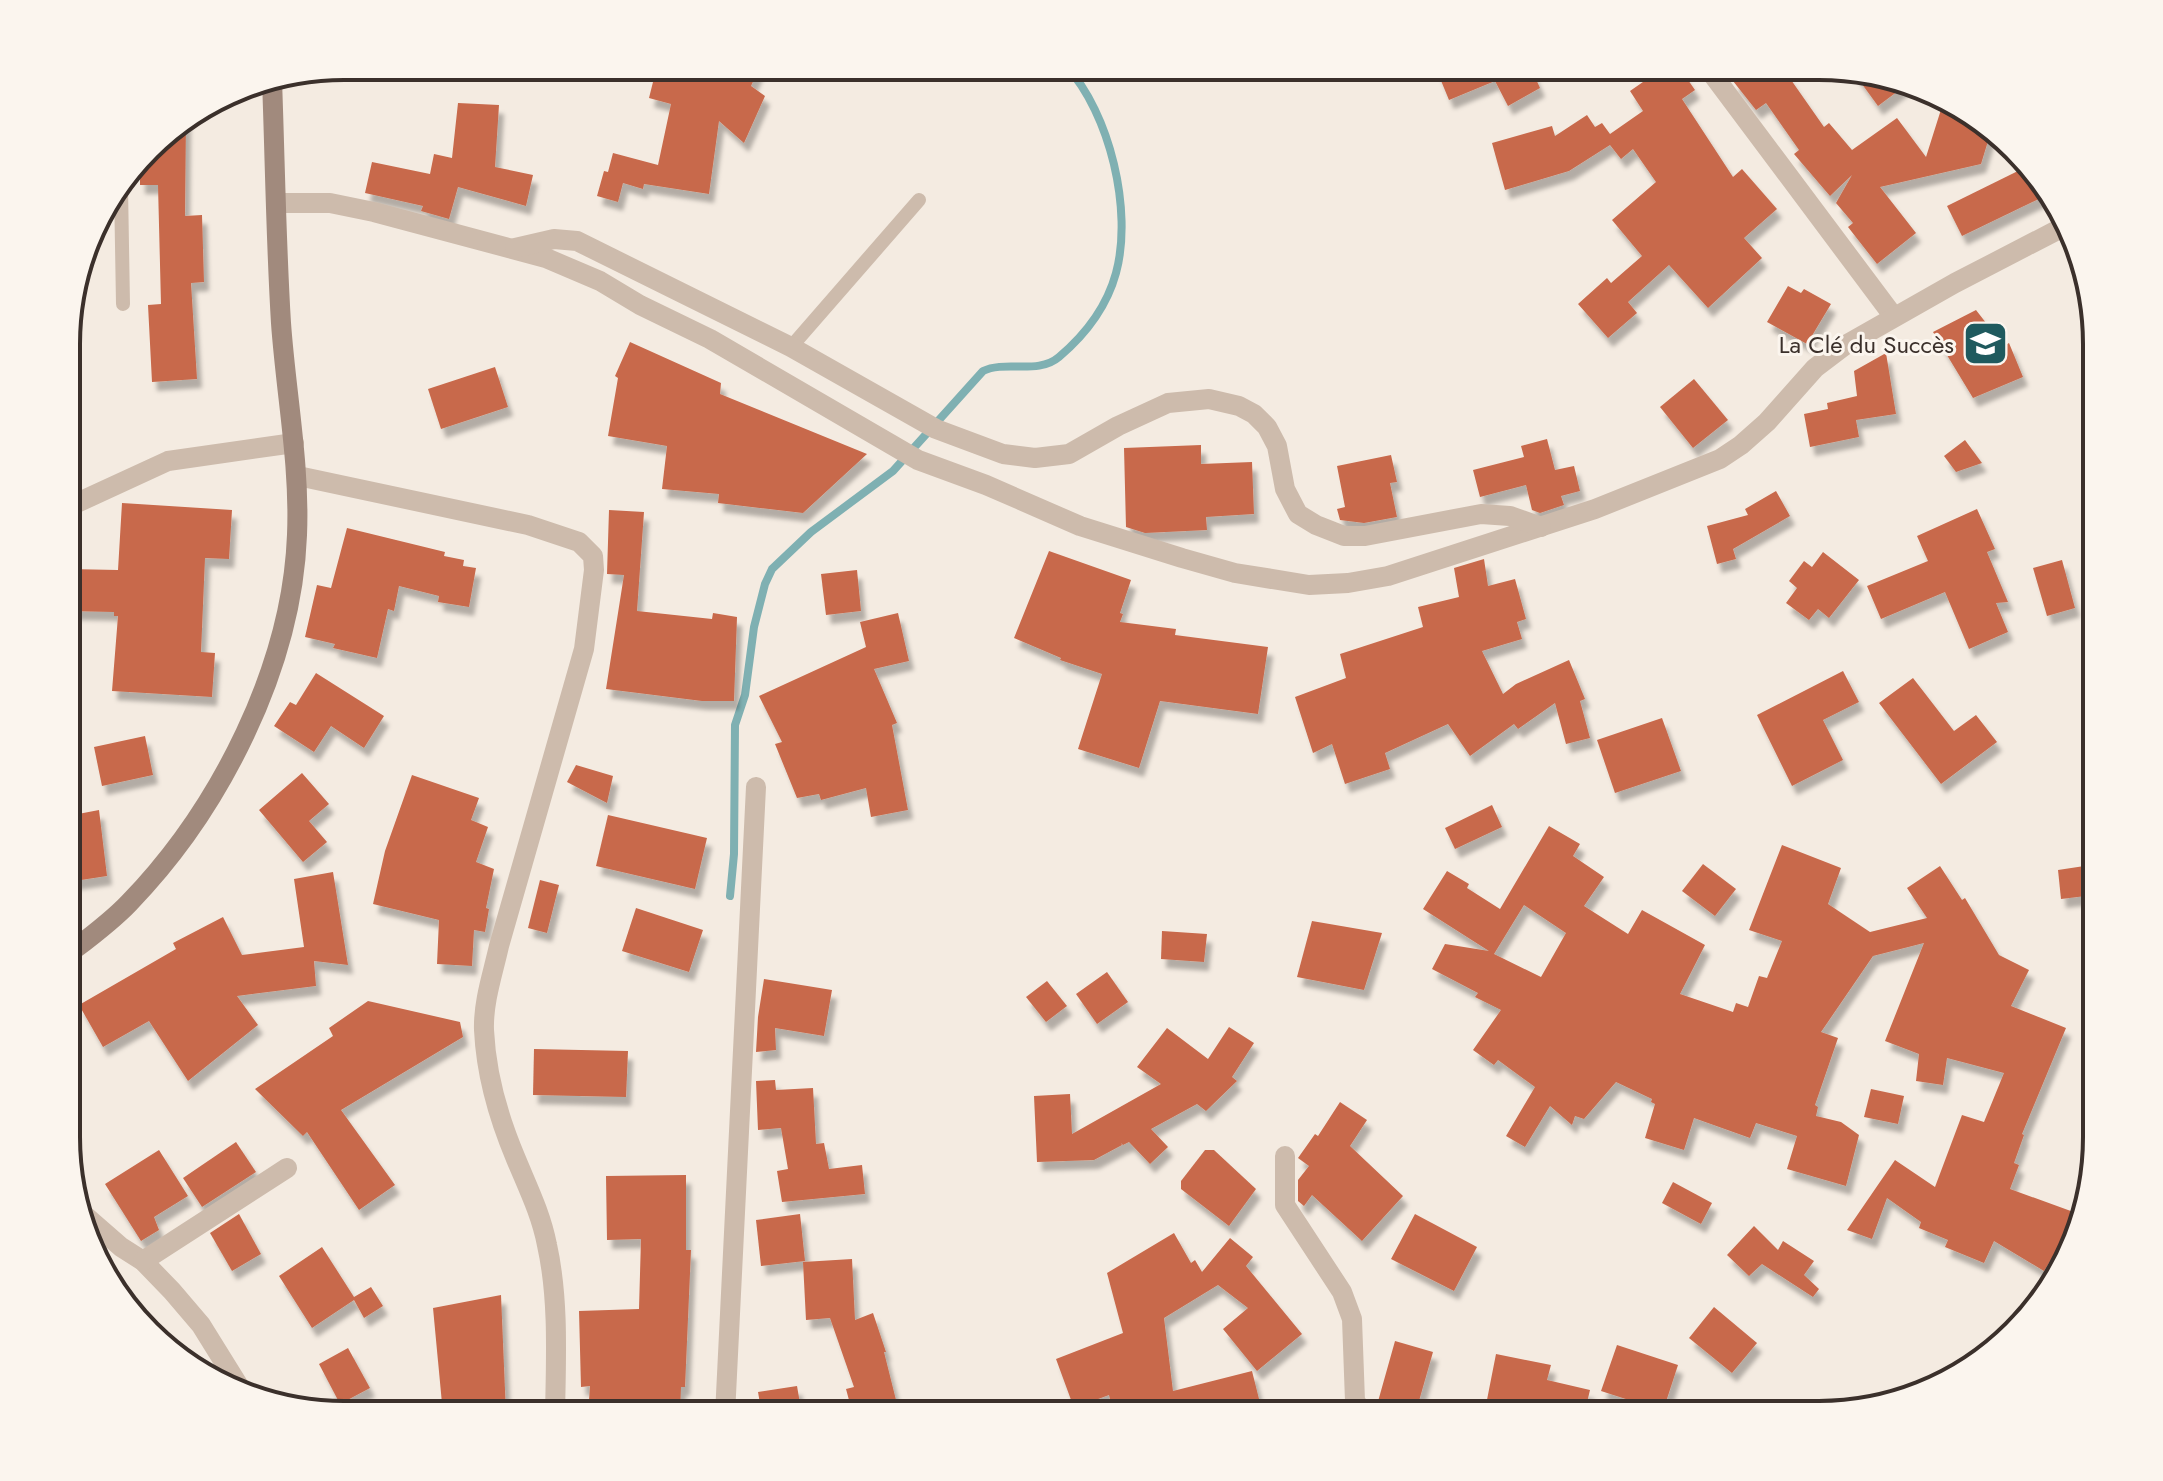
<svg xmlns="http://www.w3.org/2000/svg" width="2163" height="1481" font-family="Jost,sans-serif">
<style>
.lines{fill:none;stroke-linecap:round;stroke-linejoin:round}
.stream{stroke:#7fb0b2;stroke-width:8}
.building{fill:#c8694b;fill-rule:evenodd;filter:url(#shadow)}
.lane{stroke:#cdbbac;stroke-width:14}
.street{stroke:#cdbbac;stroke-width:20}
.secondary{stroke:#a18a7d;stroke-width:20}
.labels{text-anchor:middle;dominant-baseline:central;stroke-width:6;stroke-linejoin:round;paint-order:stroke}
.poi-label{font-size:24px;fill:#3b302b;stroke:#fbf5ee;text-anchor:end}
.rim{fill:none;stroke:#3b302b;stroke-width:4}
</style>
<defs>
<filter id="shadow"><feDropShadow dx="5" dy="9" stdDeviation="2" flood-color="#0004"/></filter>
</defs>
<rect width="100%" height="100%" fill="#f4ebe1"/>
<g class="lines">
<path class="stream" d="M 730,896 L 734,854 L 735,725 L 745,695 L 754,627 L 765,584 L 772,569 L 811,532 L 893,471 L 983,371 C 1006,360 1038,375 1059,357 C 1085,335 1107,306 1116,273 C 1133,211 1110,113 1066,66"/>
</g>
<g class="building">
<path d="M 657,66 L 760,66 L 751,86 L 765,96 L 744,143 L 719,121 L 709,194 L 644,184 L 643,189 L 623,183 L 618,202 L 597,196 L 604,171 L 608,172 L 613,153 L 658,165 L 671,104 L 649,98 Z"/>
<path d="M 1435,66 L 1530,66 L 1540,88 L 1508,106 L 1495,81 L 1449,100 Z"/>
<path d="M 1666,66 L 1679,67 L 1695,90 L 1682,99 L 1733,177 L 1742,169 L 1777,209 L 1744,238 L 1762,258 L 1708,308 L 1669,265 L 1628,302 L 1637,313 L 1608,338 L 1578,304 L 1607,278 L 1611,283 L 1642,256 L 1612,220 L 1656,182 L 1633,149 L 1621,159 L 1610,145 L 1569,171 L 1505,190 L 1492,143 L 1552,126 L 1555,136 L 1587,115 L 1595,127 L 1602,123 L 1610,134 L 1643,111 L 1630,91 Z"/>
<path d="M 1752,67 L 1782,67 L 1824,127 L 1829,123 L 1852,150 L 1897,118 L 1926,157 L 1944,100 L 1988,123 L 1992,128 L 1981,164 L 1880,187 L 1916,233 L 1877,264 L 1848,227 L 1853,223 L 1836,203 L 1852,175 L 1830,196 L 1794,154 L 1799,150 L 1766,103 L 1756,110 L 1733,81 Z"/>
<path d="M 1851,69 L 1909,81 L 1910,82 L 1878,106 Z"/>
<path d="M 458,103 L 499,105 L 495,167 L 533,175 L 526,206 L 458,187 L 449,219 L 421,211 L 423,206 L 365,193 L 372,162 L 430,174 L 434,154 L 452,158 Z"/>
<path d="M 186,119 L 185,216 L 202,215 L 204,282 L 191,283 L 197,379 L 152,382 L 148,305 L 161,304 L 158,185 L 140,185 L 140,162 L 160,135 Z"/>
<path d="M 2024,168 L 2047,195 L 1962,236 L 1947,206 Z"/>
<path d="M 1788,286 L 1801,293 L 1804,289 L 1831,304 L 1807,344 L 1767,322 Z"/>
<path d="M 1976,310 L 2004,346 L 2009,343 L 2023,377 L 1973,398 L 1933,332 Z"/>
<path d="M 630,342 L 721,383 L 720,394 L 867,454 L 803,513 L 718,503 L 719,494 L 662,489 L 667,446 L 608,436 L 618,378 L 615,376 Z"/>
<path d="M 1886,353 L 1896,414 L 1856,420 L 1859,437 L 1810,447 L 1804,414 L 1828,409 L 1827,403 L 1857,396 L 1854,371 Z"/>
<path d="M 495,367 L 508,407 L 441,429 L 428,389 Z"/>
<path d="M 1694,379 L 1728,420 L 1693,448 L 1660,407 Z"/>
<path d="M 1547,439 L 1555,470 L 1574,466 L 1580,491 L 1561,496 L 1564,505 L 1540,513 L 1532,510 L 1526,485 L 1480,497 L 1473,470 L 1524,457 L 1521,446 Z"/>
<path d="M 1965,440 L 1982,463 L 1956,472 L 1944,456 Z"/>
<path d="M 1201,445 L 1201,464 L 1252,462 L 1254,514 L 1206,517 L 1207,530 L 1145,533 L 1126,527 L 1124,448 Z"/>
<path d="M 1391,455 L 1397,482 L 1390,483 L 1397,517 L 1364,523 L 1340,520 L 1337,509 L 1345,507 L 1337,466 Z"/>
<path d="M 1776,491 L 1790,516 L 1733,549 L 1736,559 L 1717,564 L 1707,526 L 1748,515 L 1745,509 Z"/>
<path d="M 122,503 L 232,510 L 229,559 L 205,558 L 201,652 L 215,653 L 212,697 L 112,691 L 118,616 L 114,616 L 114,612 L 68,611 L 68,569 L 118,570 Z"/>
<path d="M 1977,509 L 1995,549 L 1987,552 L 2008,602 L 1996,603 L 2008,632 L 1969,649 L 1945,592 L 1881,619 L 1867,586 L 1928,561 L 1917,536 Z"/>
<path d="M 609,510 L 644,512 L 637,611 L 712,619 L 713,613 L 737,617 L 734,701 L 702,701 L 606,689 L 624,575 L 607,574 Z"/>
<path d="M 347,528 L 445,552 L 444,556 L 464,560 L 463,566 L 476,568 L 469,607 L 438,602 L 439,596 L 399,586 L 394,611 L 388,609 L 377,658 L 333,648 L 335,644 L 305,637 L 317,585 L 331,588 Z"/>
<path d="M 1049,551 L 1131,580 L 1120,613 L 1123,614 L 1120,622 L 1176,629 L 1175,635 L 1268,647 L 1258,714 L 1160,701 L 1139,768 L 1078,749 L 1102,674 L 1060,660 L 1061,658 L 1014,638 Z"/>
<path d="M 1823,552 L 1859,580 L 1829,618 L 1818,609 L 1809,620 L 1786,603 L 1797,588 L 1789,581 L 1804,561 L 1812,567 Z"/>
<path d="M 1484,559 L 1488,586 L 1515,579 L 1526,619 L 1517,622 L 1522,639 L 1482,651 L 1503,694 L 1516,684 L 1569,660 L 1585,699 L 1580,701 L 1590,738 L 1566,744 L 1555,703 L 1518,729 L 1514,724 L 1470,756 L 1448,724 L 1385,753 L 1390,769 L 1345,784 L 1332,744 L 1313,753 L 1295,697 L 1346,678 L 1340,654 L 1423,627 L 1418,607 L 1459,597 L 1454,568 Z"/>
<path d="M 2062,560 L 2075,608 L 2047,616 L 2033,568 Z"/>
<path d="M 857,570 L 861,611 L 826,615 L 821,574 Z"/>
<path d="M 898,613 L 909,661 L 874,669 L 897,723 L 892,725 L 908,810 L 871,817 L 866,788 L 821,800 L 819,794 L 797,798 L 775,744 L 782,742 L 759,696 L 866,647 L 860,622 Z"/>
<path d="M 1843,671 L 1859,702 L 1823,720 L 1843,760 L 1792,786 L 1757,715 Z"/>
<path d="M 316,673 L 384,716 L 364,748 L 331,726 L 314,752 L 274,726 L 290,702 L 296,705 Z"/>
<path d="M 1913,678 L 1954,731 L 1976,715 L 1997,742 L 1941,784 L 1879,703 Z"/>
<path d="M 1662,718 L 1681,771 L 1615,793 L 1597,740 Z"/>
<path d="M 145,736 L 153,775 L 102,786 L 94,747 Z"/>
<path d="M 576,765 L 613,776 L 607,803 L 567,782 Z"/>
<path d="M 302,773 L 329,804 L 309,821 L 327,842 L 303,862 L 259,810 Z"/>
<path d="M 412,775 L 479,798 L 471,820 L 488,827 L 476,862 L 494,869 L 486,908 L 489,909 L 485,932 L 474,930 L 472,966 L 437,964 L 439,920 L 373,904 L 385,851 Z"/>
<path d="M 1492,805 L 1502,827 L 1455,849 L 1445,828 Z"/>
<path d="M 99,810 L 107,876 L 68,882 L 68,839 L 75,837 L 73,815 Z"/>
<path d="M 608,815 L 707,838 L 695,889 L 596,866 Z"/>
<path d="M 1549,826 L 1580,844 L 1573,856 L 1604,877 L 1584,906 L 1628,934 L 1642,910 L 1705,945 L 1680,994 L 1733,1012 L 1736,1003 L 1748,1007 L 1759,976 L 1767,978 L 1782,941 L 1749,930 L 1782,845 L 1841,868 L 1828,904 L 1870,932 L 1927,918 L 1907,888 L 1940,866 L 1962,900 L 1965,898 L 1999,955 L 2029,970 L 2011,1006 L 2066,1028 L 2022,1134 L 2024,1135 L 2014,1163 L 2019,1165 L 2010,1189 L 2079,1214 L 2044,1271 L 1994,1241 L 1984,1263 L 1945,1247 L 1948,1240 L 1919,1228 L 1921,1222 L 1887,1198 L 1872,1239 L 1847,1230 L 1895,1160 L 1935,1187 L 1962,1115 L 1984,1122 L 2004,1073 L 1947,1058 L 1943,1085 L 1916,1081 L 1919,1054 L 1885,1041 L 1924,943 L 1873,956 L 1821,1032 L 1838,1038 L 1815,1105 L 1818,1107 L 1816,1116 L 1841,1122 L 1859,1135 L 1846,1186 L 1787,1169 L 1797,1136 L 1756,1123 L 1750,1138 L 1694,1118 L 1684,1150 L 1645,1138 L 1655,1104 L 1651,1102 L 1652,1099 L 1616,1082 L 1584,1119 L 1575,1116 L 1572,1125 L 1550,1106 L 1525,1147 L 1506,1136 L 1535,1087 L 1498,1060 L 1494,1065 L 1473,1050 L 1501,1010 L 1475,997 L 1478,993 L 1432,969 L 1445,944 L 1489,951 L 1423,909 L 1447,871 L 1469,884 L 1467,888 L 1500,909 ZM 1524,905 L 1566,933 L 1541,977 L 1494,954 Z"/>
<path d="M 1703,864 L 1736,889 L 1715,916 L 1682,891 Z"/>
<path d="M 2091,865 L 2094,895 L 2061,899 L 2058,870 Z"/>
<path d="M 333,872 L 348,965 L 314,961 L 316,986 L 237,996 L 258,1025 L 188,1081 L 149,1021 L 103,1047 L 79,1005 L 176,949 L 173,943 L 223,917 L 242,955 L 304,947 L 294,879 Z"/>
<path d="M 540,880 L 559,885 L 547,933 L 528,928 Z"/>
<path d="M 636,908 L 703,930 L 689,972 L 622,951 Z"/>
<path d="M 1312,921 L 1382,933 L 1364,990 L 1297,977 Z"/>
<path d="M 1162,931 L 1207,934 L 1204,962 L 1161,959 Z"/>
<path d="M 1107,972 L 1128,1002 L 1097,1024 L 1076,994 Z"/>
<path d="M 764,979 L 832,990 L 824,1036 L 775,1028 L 776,1050 L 756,1052 L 758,1017 Z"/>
<path d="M 1047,981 L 1067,1006 L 1046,1022 L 1026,997 Z"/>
<path d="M 368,1001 L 460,1022 L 463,1037 L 341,1110 L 395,1185 L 359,1210 L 307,1132 L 303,1136 L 255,1089 L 333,1036 L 329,1028 Z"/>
<path d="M 1229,1027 L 1254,1043 L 1232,1077 L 1237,1081 L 1206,1111 L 1197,1104 L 1151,1129 L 1168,1147 L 1150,1164 L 1129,1142 L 1123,1145 L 1121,1143 L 1122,1145 L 1094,1160 L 1037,1162 L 1034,1096 L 1070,1094 L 1072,1134 L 1161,1084 L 1137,1067 L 1167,1028 L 1208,1059 Z"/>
<path d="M 534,1049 L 628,1051 L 626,1097 L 533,1095 Z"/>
<path d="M 775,1080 L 776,1090 L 813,1088 L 816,1144 L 824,1143 L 829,1169 L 862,1165 L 865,1194 L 782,1202 L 777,1171 L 788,1169 L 781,1128 L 758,1130 L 756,1081 Z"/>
<path d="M 1871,1089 L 1904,1096 L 1898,1124 L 1864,1117 Z"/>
<path d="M 1340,1102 L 1367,1120 L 1350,1146 L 1403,1196 L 1362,1241 L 1312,1195 L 1304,1206 L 1298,1201 L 1298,1180 L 1309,1166 L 1298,1158 L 1315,1134 L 1318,1136 Z"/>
<path d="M 236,1142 L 256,1172 L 202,1207 L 183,1178 Z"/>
<path d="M 159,1150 L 188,1196 L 154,1217 L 159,1230 L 141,1241 L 105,1184 Z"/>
<path d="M 1205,1150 L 1214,1150 L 1256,1189 L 1229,1226 L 1181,1189 L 1181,1181 Z"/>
<path d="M 686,1175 L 686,1250 L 691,1250 L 685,1387 L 681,1387 L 680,1415 L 588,1415 L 590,1386 L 581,1387 L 579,1311 L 639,1309 L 641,1239 L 607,1240 L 606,1176 Z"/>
<path d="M 1673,1182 L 1712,1203 L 1701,1224 L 1662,1203 Z"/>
<path d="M 239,1214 L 261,1254 L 232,1271 L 210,1233 Z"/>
<path d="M 800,1214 L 805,1261 L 761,1266 L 756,1220 Z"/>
<path d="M 1415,1214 L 1477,1247 L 1454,1291 L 1391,1259 Z"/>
<path d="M 1754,1226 L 1778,1250 L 1783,1241 L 1814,1261 L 1804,1275 L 1819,1289 L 1813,1297 L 1762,1264 L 1749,1276 L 1727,1255 Z"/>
<path d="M 1174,1233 L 1191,1263 L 1195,1260 L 1202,1272 L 1230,1238 L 1253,1257 L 1246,1266 L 1302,1334 L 1257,1371 L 1223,1329 L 1248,1308 L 1218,1285 L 1164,1318 L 1173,1391 L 1252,1371 L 1262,1411 L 1248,1415 L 1114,1415 L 1109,1395 L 1074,1408 L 1056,1359 L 1123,1333 L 1107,1273 Z"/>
<path d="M 322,1247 L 354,1297 L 371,1287 L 383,1306 L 364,1318 L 354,1300 L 312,1328 L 279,1276 Z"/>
<path d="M 852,1259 L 855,1320 L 873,1313 L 886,1352 L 884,1352 L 898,1408 L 871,1415 L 853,1415 L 846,1389 L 854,1387 L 830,1318 L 806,1320 L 803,1262 Z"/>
<path d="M 501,1295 L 506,1414 L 443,1414 L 433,1308 Z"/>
<path d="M 1714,1307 L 1757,1343 L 1732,1373 L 1689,1338 Z"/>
<path d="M 1395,1341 L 1433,1352 L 1415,1415 L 1377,1405 Z"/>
<path d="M 1617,1345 L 1678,1365 L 1663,1411 L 1601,1391 Z"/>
<path d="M 348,1348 L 370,1388 L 340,1404 L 319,1364 Z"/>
<path d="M 1496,1354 L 1551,1365 L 1547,1380 L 1590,1390 L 1584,1415 L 1484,1415 Z"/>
<path d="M 797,1386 L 802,1415 L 762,1415 L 758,1392 Z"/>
</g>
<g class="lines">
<g class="lane">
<path d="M 121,187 L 123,304"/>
<path d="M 791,347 L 919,200"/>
</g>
<g class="street">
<path d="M 1707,67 L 1894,317"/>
<path d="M 276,203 L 330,203 L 374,212 L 546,258 L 600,281 L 640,305 L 710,339 L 918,460 L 986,485 L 1080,526 L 1182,558 L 1235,573 L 1309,585 L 1348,583 L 1388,576 L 1595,509 L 1720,459 L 1741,445 L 1767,422 L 1815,368 L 1844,346 L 1955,283 L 2069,224"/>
<path d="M 515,248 L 554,239 L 577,241 L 791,347 L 936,429 L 1003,454 L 1035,458 L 1069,454 L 1118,426 L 1168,403 L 1209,399 L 1239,406 L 1254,414 L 1267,427 L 1277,446 L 1285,489 L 1298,514 L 1316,525 L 1344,536 L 1365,536 L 1481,514 L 1510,516 L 1541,527"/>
<path d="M 298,476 L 528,525 L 579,542 L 593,556 L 594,570 L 584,649 L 499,946 C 493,973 483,1002 484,1030 C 486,1073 499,1119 516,1159 C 528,1188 541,1214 547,1245 C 559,1299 556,1359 555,1415"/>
<path d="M 68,507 L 168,461 L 294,443"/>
<path d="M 1285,1156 L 1285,1205 L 1342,1292 L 1352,1319 L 1355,1401 L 1365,1415"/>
<path d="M 82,1213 L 121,1247 L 143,1261 L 172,1291 L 201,1325 L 242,1391"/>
<path d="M 143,1261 L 287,1168"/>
<path d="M 725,1415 L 756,787"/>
</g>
<path class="secondary" d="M 68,954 C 89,938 111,922 129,903 C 220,809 292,667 297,535 C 300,464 286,394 281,323 C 276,242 275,161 272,80"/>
</g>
<defs>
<symbol id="school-square" viewBox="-11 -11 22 22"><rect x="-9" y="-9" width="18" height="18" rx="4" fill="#1f5a5e" stroke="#fbf5ee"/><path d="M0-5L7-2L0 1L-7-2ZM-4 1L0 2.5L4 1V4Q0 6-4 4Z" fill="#fff"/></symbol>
</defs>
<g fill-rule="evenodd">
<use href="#school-square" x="1960" y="318" width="51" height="51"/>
</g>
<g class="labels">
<g class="poi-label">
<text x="1954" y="344">La Clé du Succès</text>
</g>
</g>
<path d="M0 0H2163V1481H0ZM344 80H1819A264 264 0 0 1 2083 344V1137A264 264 0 0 1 1819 1401H344A264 264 0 0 1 80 1137V344A264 264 0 0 1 344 80Z" fill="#fbf5ee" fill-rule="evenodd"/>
<path class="rim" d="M344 80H1819A264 264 0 0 1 2083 344V1137A264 264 0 0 1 1819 1401H344A264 264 0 0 1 80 1137V344A264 264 0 0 1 344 80Z"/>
</svg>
